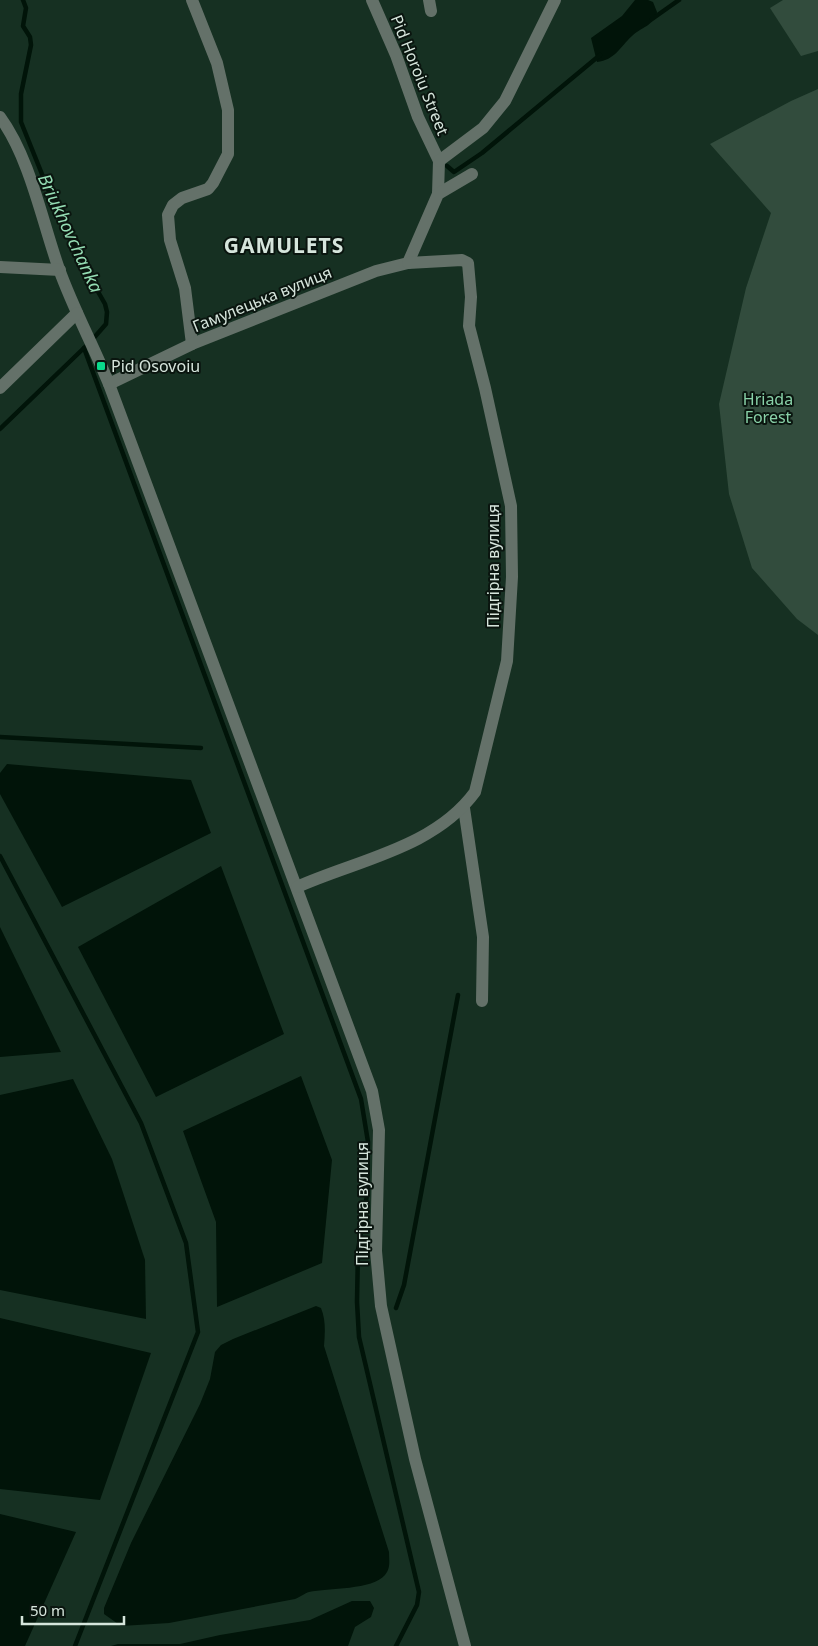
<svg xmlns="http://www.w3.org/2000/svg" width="818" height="1646" font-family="'Noto Sans',sans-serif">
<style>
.green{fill:#324c3d}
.water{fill:#011409}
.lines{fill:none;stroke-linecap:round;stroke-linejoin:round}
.stream{stroke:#011409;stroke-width:4.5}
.minor{stroke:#647169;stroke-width:12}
.poi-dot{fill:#09d98b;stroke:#0a150f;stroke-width:2}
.labels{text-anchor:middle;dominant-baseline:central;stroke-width:4;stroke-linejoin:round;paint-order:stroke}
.street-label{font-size:16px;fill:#d6e5dc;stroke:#0a150f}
.poi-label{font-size:16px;fill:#d6e5dc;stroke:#0a150f;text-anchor:start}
.park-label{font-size:16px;fill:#89d1a8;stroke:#0a150f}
.water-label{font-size:18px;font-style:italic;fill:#94dcb3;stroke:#0a150f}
.district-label{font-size:21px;font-weight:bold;letter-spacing:1px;fill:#d6e5dc;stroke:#0a150f}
</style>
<rect width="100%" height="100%" fill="#163022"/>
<g class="green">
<path d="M 783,0 L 818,0 L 818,51 L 801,56 L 770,8 Z"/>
<path d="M 818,89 L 818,635 L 797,619 L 752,568 L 729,494 L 719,404 L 746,288 L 771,213 L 710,144 L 791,101 Z"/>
</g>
<g class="water">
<path d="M 635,0 L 648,0 L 653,2 L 657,12 C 654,26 641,27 632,36 C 620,47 615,60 597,62 L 591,38 L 622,16 Z"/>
<path d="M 7,764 L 191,780 L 211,833 L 62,907 L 0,794 L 0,773 Z"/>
<path d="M 221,866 L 284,1034 L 156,1097 L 78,947 Z"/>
<path d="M 0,927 L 61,1052 L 0,1057 Z"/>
<path d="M 301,1076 L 332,1160 L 322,1263 L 217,1307 L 216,1222 L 183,1131 Z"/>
<path d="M 73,1079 L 112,1159 L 145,1260 L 146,1319 L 0,1290 L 0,1095 Z"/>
<path d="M 316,1306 L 321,1308 C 326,1320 325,1333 324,1346 L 389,1552 C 389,1560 391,1568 385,1575 C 373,1590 328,1588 309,1592 C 305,1593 300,1597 295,1599 L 169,1623 L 121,1626 L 104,1614 L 104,1608 L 131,1543 L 200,1404 L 210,1379 L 215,1352 L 221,1345 L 233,1339 Z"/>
<path d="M 0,1318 L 151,1353 L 100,1500 L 0,1489 Z"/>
<path d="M 0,1514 L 76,1532 L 25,1646 L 0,1646 Z"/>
<path d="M 352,1601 L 370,1601 L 374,1608 L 371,1617 L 355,1627 L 348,1646 L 111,1646 L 118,1644 L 180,1644 L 220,1635 L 310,1620 Z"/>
</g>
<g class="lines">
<g class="stream">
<path d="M 23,0 L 26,8 L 23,26 L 30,37 L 31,45 L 21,94 L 21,122 L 50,194 L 84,267 L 105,304 L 107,312 L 106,324 L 92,340"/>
<path d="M 652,19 L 679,0"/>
<path d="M 447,166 L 454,172 L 482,153 L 600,55"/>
<path d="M 84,348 L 361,1099 L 368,1142 L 367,1195 L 358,1250 L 357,1302 L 359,1337 L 419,1592 L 417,1605 L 396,1646"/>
<path d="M 0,429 L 85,347"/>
<path d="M 0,737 L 201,748"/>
<path d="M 0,856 L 141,1123 L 186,1243 L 198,1332 L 75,1646"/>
<path d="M 396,1308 L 404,1285 L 458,995"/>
</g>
<g class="minor">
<path d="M 372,0 L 396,55 L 418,117 L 439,161 L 438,194"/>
<path d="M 429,0 L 431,11"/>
<path d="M 0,117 C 30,158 42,221 59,269 C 73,308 93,345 109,384 L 372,1091 L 379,1130 L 376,1251 L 381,1306 L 415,1459 L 465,1646"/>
<path d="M 439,161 L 483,128 L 505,101 L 555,0"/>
<path d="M 0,267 L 60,270"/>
<path d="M 192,344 L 185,288 L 170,240 L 168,215 L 173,205 L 182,198 L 208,189 L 213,183 L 228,154 L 228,110 L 217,63 L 192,0"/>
<path d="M 109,384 L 192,344 L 376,271 L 408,263 L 438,194 L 472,174"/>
<path d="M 0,388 L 77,313"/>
<path d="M 464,808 L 483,937 L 482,1001"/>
<path d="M 297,887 C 357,860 434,848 475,792 L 507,661 L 512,577 L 511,506 L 485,388 L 469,326 L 471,297 L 468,263 L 462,260 L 408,263"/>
</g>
</g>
<rect class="poi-dot" x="96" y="361" width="10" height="10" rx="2.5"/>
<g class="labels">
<g class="street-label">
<text transform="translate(420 75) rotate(68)">Pid Horoiu Street</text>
<text transform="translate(262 299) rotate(-22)">Гамулецька вулиця</text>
<text transform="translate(493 566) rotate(-90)">Підгірна вулиця</text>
<text transform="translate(362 1204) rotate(-90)">Підгірна вулиця</text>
</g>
<g class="poi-label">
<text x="111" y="366">Pid Osovoiu</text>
</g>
<g class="park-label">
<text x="768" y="399">Hriada<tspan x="768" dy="18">Forest</tspan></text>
</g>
<g class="water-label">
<text transform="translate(71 233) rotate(65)">Briukhovchanka</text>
</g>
<g class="district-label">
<text x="284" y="245">GAMULETS</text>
</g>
</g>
<path d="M22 1616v8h102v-8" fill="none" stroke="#d6e5dc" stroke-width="2.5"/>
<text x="30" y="1616" font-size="15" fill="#d6e5dc" stroke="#0a150f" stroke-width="4" paint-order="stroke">50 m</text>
</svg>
